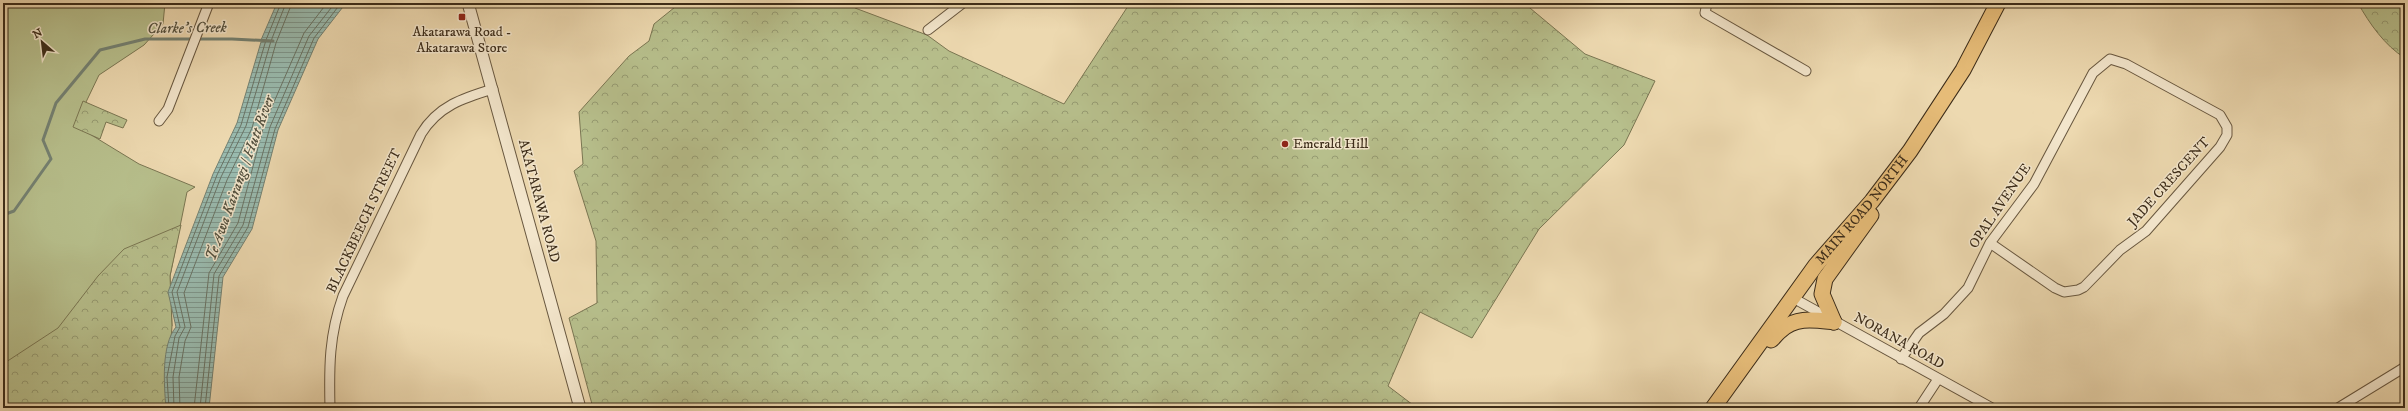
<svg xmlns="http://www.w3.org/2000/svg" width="2408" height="411" font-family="'IM FELL DW Pica',serif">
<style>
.grass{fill:#b7bf8c;stroke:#7a7652}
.forest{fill:url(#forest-crowns);stroke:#7a7652}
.water{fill:url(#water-rules);stroke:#748172}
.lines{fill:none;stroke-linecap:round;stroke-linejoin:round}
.shore{stroke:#6a7364;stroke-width:1}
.stream{stroke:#748172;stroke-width:3}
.minor-casing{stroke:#68573f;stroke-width:11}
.tertiary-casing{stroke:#68573f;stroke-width:13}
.trunk-casing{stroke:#3c2c19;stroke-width:17}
.minor{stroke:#f3e6cc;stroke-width:9}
.tertiary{stroke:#f3e6cc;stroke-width:11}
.trunk{stroke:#e6bc78;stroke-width:15}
.poi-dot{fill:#8f2418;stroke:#f3e6cc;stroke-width:1.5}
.labels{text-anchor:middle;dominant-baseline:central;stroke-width:3;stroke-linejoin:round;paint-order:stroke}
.poi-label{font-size:14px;fill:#3c2c19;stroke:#f3e6cc}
.street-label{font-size:14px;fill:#3c2c19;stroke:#f3e6cc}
.water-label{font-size:15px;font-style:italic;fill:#53503e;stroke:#f3e6cc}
</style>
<defs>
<pattern id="forest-crowns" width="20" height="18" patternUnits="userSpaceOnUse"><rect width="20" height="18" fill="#b7bf8c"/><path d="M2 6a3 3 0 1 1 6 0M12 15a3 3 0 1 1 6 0" fill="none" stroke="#969b72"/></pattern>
<pattern id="water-rules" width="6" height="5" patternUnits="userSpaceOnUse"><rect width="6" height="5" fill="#99baae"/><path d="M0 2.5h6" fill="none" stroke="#7e978d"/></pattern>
</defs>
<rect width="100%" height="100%" fill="#edd9b0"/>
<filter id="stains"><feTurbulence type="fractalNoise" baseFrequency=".005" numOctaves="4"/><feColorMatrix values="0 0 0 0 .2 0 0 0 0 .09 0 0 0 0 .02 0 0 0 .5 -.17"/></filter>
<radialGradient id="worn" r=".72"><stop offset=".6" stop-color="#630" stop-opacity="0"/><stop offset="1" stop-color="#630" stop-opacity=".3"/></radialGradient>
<path class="grass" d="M 3,3 L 165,3 L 163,24 L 144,45 L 99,75 L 75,125 L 139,164 L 195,187 L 187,192 L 170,276 L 172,326 L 3,408 Z"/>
<g class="forest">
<path d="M 680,3 L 853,3 L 855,8 L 927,35 L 949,51 L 1064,104 L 1130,3 L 1524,3 L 1585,54 L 1655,81 L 1624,145 L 1539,229 L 1472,338 L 1420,312 L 1388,386 L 1417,408 L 593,408 L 569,318 L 597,303 L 596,241 L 574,171 L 583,164 L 579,112 L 629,56 L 649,41 L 654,24 Z"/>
<path d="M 2358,3 L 2405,3 L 2405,58 C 2385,46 2369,23 2358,3 Z"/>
<path d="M 83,101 L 127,120 L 123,128 L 106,122 L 100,139 L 73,127 Z"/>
<path d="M 181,225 L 170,276 L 172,326 L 166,408 L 3,408 L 3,364 L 58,328 L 98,276 L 124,249 Z"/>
</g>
<path class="water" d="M 277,3 L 346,3 L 318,39 L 278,130 L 252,229 L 223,277 L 209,408 L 166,408 C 164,385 161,345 176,327 L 168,292 L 213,174 L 237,123 L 261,42 L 272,41 L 261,40 Z"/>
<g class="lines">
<g class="shore">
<path d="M 169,408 L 167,377 L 175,336 L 180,327 L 172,292 L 217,175 L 241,125 L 266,40 L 281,3"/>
<path d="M 174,408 L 173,377 L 179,338 L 185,327 L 177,292 L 221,177 L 246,126 L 271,41 L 286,3"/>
<path d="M 180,408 L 179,377 L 185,341 L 191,327 L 184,293 L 227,180 L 252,128 L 276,43 L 292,3"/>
<path d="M 194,408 L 209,273 L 238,223 L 264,125 L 304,33 L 327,3"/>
<path d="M 200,408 L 214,274 L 243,225 L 270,127 L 309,36 L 335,3"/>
<path d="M 205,408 L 219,276 L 248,227 L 275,129 L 314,38 L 341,3"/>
</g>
<path class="stream" d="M 3,215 L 14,211 L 51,159 L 43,140 L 56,103 L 100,50 L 145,39 L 232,39 L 273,41"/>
<defs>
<g id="minor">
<path d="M 1707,3 L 1705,13 L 1806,71"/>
<path d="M 928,30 L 963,3"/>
<path d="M 159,121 L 168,109 L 209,3"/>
<path d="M 1793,298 L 1992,408"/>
<path d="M 1901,359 L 1919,333 L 1944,314 L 1968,288 L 1990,243 L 2034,184 L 2093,73 L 2110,59 L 2126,64 L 2220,115 L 2227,127 L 2227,135 L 2220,147 L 2146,231 L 2120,250 L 2084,287 L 2078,290 L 2064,292 L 2055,288 L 1990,243"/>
<path d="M 330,408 C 329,367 329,335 343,296 L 421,134 C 438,106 463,98 493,89"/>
<path d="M 1919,408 L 1938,379"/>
<path d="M 2338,408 L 2405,367"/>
</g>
<path id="tertiary" d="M 468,3 L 580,408"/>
<g id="trunk">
<path d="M 1834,322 L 1822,294 L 1825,279 L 1871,215"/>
<path d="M 1771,340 C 1774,338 1776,334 1780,331 C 1796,316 1815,320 1834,322"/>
<path id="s1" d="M 1713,408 L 1816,265 L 1872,201 L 1910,151 L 1963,70 L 1998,3"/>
</g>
</defs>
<use href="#minor" class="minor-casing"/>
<use href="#tertiary" class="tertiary-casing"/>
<use href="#trunk" class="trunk-casing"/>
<use href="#minor" class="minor"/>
<use href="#tertiary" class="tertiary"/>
<use href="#trunk" class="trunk"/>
</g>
<g class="poi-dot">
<rect x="458" y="13" width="8" height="8" rx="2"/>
<circle cx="1285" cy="144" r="4"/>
</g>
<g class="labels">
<g class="poi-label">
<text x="462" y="32">Akatarawa Road -<tspan x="462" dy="16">Akatarawa Store</tspan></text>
<text x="1293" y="144" text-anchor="start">Emerald Hill</text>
</g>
<g class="street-label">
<text transform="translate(2169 182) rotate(-48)">JADE CRESCENT</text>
<text transform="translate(539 201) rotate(75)">AKATARAWA ROAD</text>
<text transform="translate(2000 206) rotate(-56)">OPAL AVENUE</text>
<text stroke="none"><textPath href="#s1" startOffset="248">MAIN ROAD NORTH</textPath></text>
<text transform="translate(364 221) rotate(-65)">BLACKBEECH STREET</text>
<text transform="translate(1899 341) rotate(29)">NORANA ROAD</text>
</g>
<g class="water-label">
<text transform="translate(187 28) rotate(-1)">Clarke's Creek</text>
<text transform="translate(240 178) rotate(-70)">Te Awa Kairangi / Hutt River</text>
</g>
</g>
<rect width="2408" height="411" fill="none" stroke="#edd9b0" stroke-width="16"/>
<rect x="4" y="4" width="2400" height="403" fill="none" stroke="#3c2c19" stroke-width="2"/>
<rect x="8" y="8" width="2392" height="395" fill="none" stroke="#3c2c19"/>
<g transform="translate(42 42) rotate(332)" stroke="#f3e6cc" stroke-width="3" paint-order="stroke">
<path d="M0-3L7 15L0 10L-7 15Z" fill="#3c2c19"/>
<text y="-6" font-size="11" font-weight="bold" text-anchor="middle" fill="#3c2c19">N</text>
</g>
<rect width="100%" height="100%" filter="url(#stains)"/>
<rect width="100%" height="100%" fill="url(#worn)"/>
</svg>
